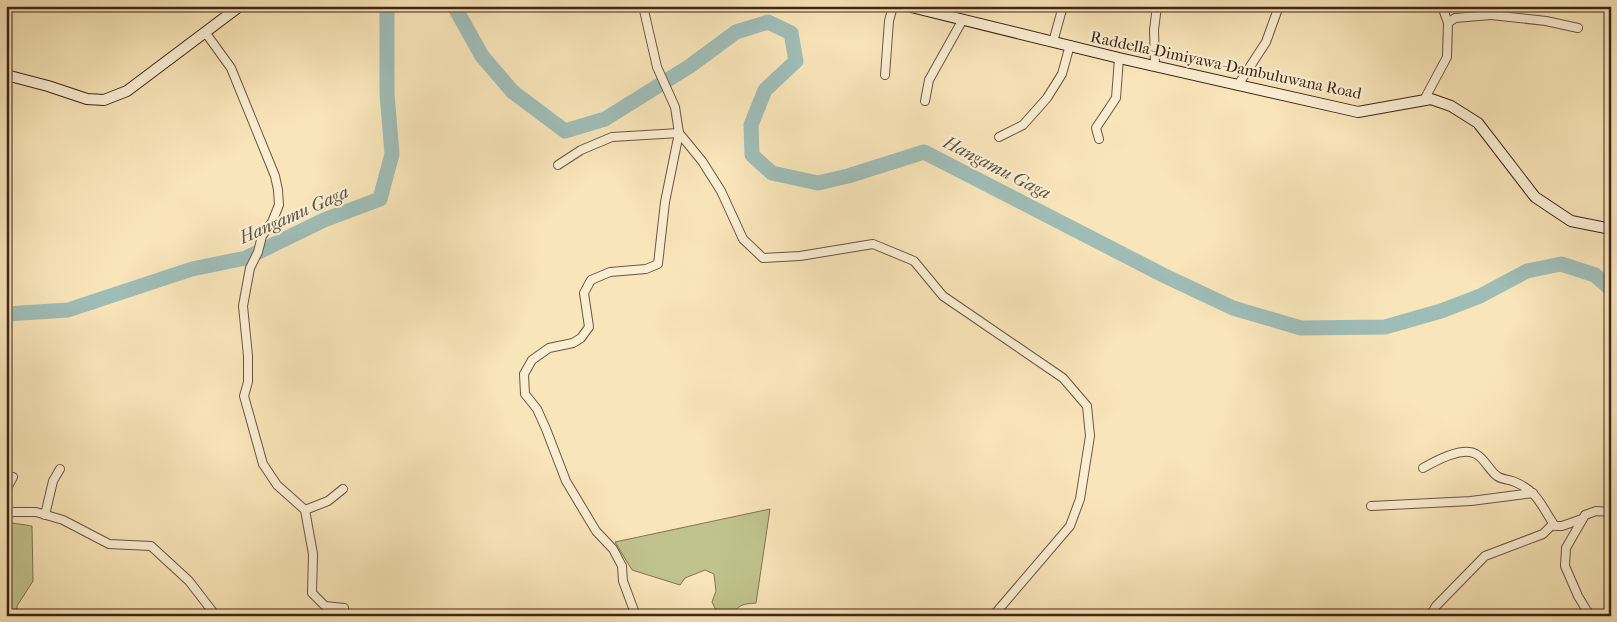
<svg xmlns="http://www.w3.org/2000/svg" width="1617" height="622" font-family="'IM FELL French Canon',serif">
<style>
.green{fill:#c0c38d;stroke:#807452}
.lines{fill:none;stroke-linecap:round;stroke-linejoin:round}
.river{stroke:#9fbdb7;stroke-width:15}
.street-casing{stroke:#6d5440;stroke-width:10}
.secondary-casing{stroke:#3f2417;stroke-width:12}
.street{stroke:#faeed2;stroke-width:8}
.secondary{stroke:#faeed2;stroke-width:10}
.labels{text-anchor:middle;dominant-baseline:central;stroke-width:4.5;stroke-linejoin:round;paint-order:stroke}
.street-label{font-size:16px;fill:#3f2417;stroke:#faeed2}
.water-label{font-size:18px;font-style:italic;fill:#5c5247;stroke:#faeed2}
</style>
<rect width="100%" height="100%" fill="#f8e5b9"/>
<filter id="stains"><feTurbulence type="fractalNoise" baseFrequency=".004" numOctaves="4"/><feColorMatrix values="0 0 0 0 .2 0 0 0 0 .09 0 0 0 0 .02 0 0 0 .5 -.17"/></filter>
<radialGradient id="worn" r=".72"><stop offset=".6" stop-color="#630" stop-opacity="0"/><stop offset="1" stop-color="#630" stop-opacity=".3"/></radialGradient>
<g class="green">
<path d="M 770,509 L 756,603 C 744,604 738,604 732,616 L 717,616 L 718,614 L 712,602 L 716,591 L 714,574 L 705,570 L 685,578 L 680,585 L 632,570 L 615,542 Z"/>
<path d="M 6,522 L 32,526 L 33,581 L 17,606 L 17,616 L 6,616 Z"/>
</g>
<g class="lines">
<g class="river">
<path d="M 454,6 L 482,56 L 513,92 L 565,131 L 605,119 L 690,66 L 736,32 L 768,22 L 791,33 L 796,61 L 765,90 L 751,125 L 752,155 L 772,173 L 818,183 L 848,176 L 924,152 L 1165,276 L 1233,308 L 1301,328 L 1385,327 L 1441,311 L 1480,296 L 1527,271 L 1561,264 L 1595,275 L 1611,289"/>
<path d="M 6,314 L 68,310 L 192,269 L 246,258 L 324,220 L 380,199 L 392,154 L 387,94 L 387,12 L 389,6"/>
</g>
<defs>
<g id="street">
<path d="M 1442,6 L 1448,23"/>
<path d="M 1491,15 L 1546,21 L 1578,28"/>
<path d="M 205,32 L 231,68 L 275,176 L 278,190 L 279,205 L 272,222 L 262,236 L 258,252 L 250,268 L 243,306 L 248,356 L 248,382 L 244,396 L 263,464 L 277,485 L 305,510 L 313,554 L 312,593 L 325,606 L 344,608"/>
<path d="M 1053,42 L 1063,6"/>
<path d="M 1155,66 L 1154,30 L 1157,6"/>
<path d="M 885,75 L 889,21 L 893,6"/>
<path d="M 1238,85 L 1266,42 L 1279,6"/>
<path d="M 1424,100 L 1447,57 L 1448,23 L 1455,18 L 1491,15 L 1495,13 L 1497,6"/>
<path d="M 925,101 L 929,80 L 962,21"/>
<path d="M 999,137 L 1023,125 L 1047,98 L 1062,74 L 1070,45"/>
<path d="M 1099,139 L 1096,128 L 1116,98 L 1119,58"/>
<path d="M 558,165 L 581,150 L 612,137 L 679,133 L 702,161 L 721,191 L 743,239 L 763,258 L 800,256 L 873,244 L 914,261 L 943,296 L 1063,378 L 1087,406 L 1090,436 L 1080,499 L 1070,526 L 993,616"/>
<path d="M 1423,468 C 1435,461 1463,446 1476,454 C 1485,459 1489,470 1497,476 C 1502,480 1510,479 1515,482 C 1539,492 1542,508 1555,526"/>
<path d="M 6,490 L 13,477"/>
<path d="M 1371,506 L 1471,501 L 1533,493"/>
<path d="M 305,510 L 328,501 L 343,489"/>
<path d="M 6,512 L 36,512 L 63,520 L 109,544 L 151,546 L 189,581 L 216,616"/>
<path d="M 45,515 L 53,481 L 60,469"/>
<path d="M 636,616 L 623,581 L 622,566 L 613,549 L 596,531 L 566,481 L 546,429 L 537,409 L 525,394 L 524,374 L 532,360 L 549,348 L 573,343 L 581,338 L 589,327 L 584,293 L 591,280 L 610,272 L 646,269 L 658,264 L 665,202 L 679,133 L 675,107 L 657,67 L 643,6"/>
<path d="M 1430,616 L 1436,606 L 1485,556 L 1543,534 L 1551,526 L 1562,526 L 1582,519"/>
<path d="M 1590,616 L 1578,596 L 1565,566 L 1566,548 L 1585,515 L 1596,511 L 1611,512"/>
</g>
<g id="secondary">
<path d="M 907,6 L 1119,58 L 1358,112 L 1431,99 L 1451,106 L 1478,123 L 1535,197 L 1571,221 L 1611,229"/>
<path d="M 6,75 L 48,86 L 87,99 L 104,100 L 127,91 L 240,6"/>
</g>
</defs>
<use href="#street" class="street-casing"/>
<use href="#secondary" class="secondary-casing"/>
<use href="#street" class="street"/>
<use href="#secondary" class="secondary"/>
</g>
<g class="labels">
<g class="street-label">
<text transform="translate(1226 65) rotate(12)">Raddella-Dimiyawa-Dambuluwana Road</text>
</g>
<g class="water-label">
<text transform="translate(997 168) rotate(27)">Hangamu Gaga</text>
<text transform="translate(294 215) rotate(-24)">Hangamu Gaga</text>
</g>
</g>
<rect width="1617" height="622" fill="none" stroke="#f8e5b9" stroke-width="25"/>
<rect x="8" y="8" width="1602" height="607" fill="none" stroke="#3f2417" stroke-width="2.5"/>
<rect x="12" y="12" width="1592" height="597" fill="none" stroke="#3f2417"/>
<rect width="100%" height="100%" filter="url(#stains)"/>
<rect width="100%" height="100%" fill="url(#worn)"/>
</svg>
